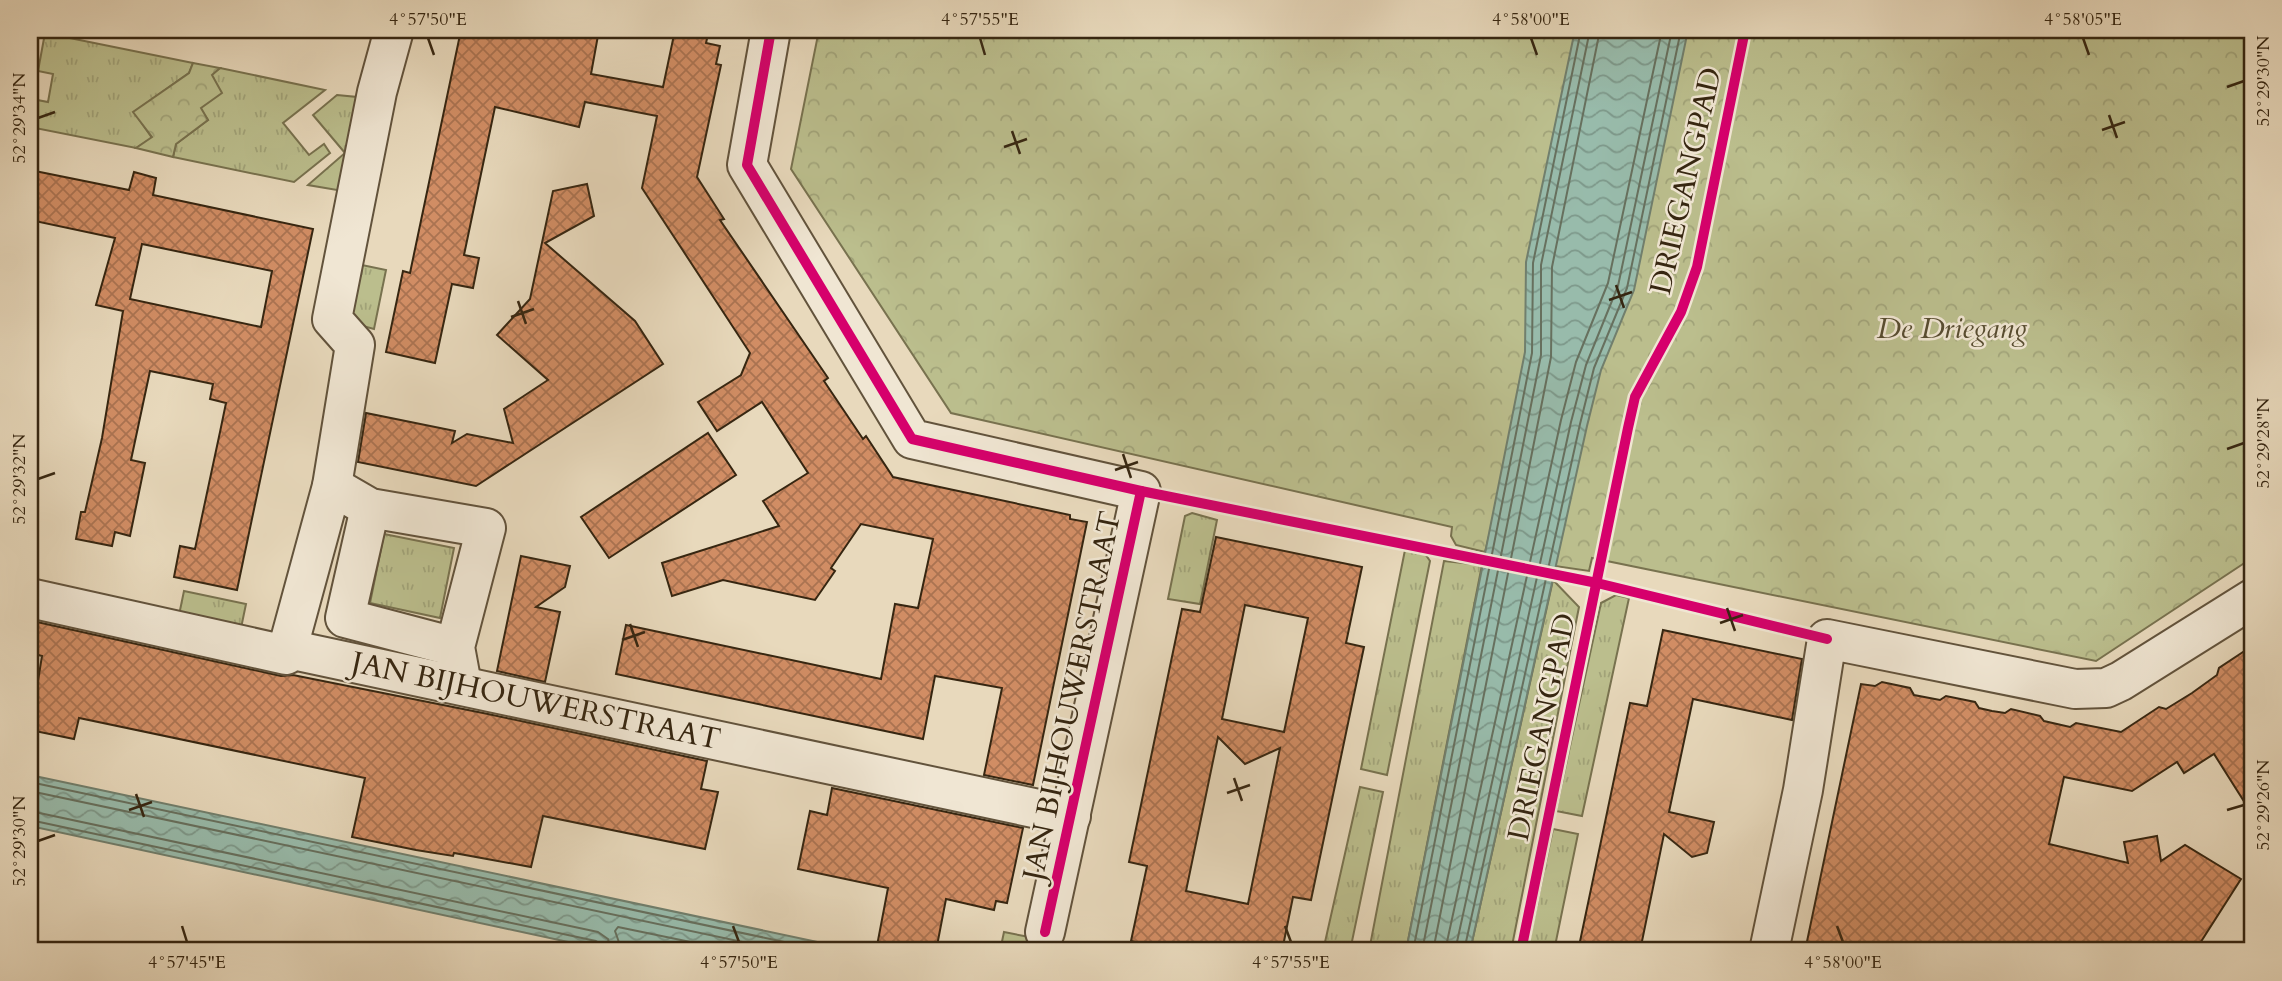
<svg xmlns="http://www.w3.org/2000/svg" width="2282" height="981" font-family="Cardo,serif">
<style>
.grass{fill:url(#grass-tufts);stroke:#78724f;stroke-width:2}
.park{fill:url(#park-crowns);stroke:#78724f;stroke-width:2}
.water{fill:url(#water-waves);stroke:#717f6d;stroke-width:2}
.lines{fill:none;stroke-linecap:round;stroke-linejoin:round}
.shore{stroke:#67705e;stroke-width:2}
.building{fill:url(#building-cross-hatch);stroke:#362611;stroke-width:2;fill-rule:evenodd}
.minor-casing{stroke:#62533c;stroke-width:42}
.minor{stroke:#f0e6d3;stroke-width:38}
.cycleway-casing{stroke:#f0e6d3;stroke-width:15}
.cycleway{stroke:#d6006c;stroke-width:10}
.ticks{fill:none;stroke:#362611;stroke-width:2.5}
.labels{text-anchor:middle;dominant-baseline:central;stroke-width:5;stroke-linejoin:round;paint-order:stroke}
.street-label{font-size:30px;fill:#362611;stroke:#f0e6d3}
.park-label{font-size:30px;font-style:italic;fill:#574c30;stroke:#f0e6d3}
.neatline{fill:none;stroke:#362611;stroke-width:2.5}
.ticks-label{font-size:18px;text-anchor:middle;fill:#362611}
</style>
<defs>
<pattern id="grass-tufts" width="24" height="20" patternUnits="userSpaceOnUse" patternTransform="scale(1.75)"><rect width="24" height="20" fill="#bbbe8d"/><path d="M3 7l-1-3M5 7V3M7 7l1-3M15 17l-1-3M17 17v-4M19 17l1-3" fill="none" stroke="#a1a379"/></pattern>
<pattern id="park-crowns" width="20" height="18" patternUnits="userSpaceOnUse" patternTransform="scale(1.75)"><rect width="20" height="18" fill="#bbbe8d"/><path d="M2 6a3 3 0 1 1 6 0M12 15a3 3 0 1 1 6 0" fill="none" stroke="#a1a379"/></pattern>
<pattern id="water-waves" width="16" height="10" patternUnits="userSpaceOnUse" patternTransform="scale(1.75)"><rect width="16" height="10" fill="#98bbab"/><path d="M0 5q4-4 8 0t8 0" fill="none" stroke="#7d988a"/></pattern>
<pattern id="building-cross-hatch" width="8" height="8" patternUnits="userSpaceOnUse" patternTransform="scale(1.75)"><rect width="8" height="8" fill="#d18d64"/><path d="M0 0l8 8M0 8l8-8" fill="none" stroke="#aa7351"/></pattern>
</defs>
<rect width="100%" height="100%" fill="#e8d9bc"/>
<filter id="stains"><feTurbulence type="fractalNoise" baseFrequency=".00286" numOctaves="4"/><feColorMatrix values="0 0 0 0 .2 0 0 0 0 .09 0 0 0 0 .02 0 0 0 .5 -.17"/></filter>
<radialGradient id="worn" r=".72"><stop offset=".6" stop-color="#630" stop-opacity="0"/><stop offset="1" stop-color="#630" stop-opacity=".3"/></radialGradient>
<g class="grass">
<path d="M 45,33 L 193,63 L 189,73 L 134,112 L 152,138 L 136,148 L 30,127 L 32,99 L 48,102 L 53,74 L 38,71 Z"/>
<path d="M 220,68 L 325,90 L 283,123 L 309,155 L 324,144 L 330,153 L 294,182 L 173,157 L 176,144 L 208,120 L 200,108 L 212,74 Z"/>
<path d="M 337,95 L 357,97 L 346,185 L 337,190 L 308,185 L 345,153 L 313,115 Z"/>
<path d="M 357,264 L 386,270 L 374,329 L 359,325 L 348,307 L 354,303 L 362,269 Z"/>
<path d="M 1192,513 L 1217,520 L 1200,604 L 1168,599 L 1185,516 Z"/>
<path d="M 384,534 L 454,548 L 440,618 L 370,603 Z"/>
<path d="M 1405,550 L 1423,551 L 1430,561 L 1387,775 L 1361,769 Z"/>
<path d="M 1444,561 L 1482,565 L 1406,951 L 1369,951 Z"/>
<path d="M 1553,580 L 1579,607 L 1511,951 L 1470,951 Z"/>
<path d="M 184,591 L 246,604 L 241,628 L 179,615 Z"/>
<path d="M 1616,595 L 1629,598 L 1582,816 L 1556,811 L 1601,603 Z"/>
<path d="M 1360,787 L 1383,792 L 1350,951 L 1323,951 Z"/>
<path d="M 1553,829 L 1578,834 L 1554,951 L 1527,951 Z"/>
<path d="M 1004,932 L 1029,937 L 1035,948 L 1050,951 L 1000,951 Z"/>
</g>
<g class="park">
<path d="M 819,30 L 2252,30 L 2252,558 L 2096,661 L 1592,558 L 1589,571 L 1555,566 L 1558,551 L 1489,536 L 1485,552 L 1456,545 L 1451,536 L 1452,527 L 951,413 L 791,169 Z"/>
<path d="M 193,63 L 220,68 L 212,75 L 222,93 L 201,108 L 208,120 L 176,144 L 173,157 L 136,148 L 152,137 L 133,112 L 189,73 Z"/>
</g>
<g class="water">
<path d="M 1575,30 L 1688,30 L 1634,290 L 1601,370 L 1587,426 L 1470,951 L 1406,951 L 1525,352 L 1526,262 Z"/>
<path d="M 30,775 L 860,951 L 610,951 L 30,826 Z"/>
</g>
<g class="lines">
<g class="shore">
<path d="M 30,782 L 827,951"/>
<path d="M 30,791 L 785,951"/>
<path d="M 30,811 L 598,932 L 608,939 L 611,951"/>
<path d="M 30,820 L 596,941 L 601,944 L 603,951"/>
<path d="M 622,951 L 615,931 L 618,927 L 734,951"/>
<path d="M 1413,951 L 1532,353 L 1533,263 L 1581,30"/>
<path d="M 1422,951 L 1541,355 L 1541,265 L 1590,30"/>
<path d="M 1433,951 L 1551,357 L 1552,267 L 1600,30"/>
<path d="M 1445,951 L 1561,420 L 1576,362 L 1608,283 L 1662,30"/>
<path d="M 1455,951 L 1571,422 L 1586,365 L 1618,286 L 1672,30"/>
<path d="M 1464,951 L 1580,424 L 1594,368 L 1627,288 L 1681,30"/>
</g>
</g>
<g class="building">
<path d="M 461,30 L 559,30 L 575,33 L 578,30 L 599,30 L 591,74 L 663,87 L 675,30 L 709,30 L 706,43 L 720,46 L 716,64 L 721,65 L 697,177 L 724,219 L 720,220 L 828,378 L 824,381 L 863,439 L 866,436 L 893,477 L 1070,515 L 1070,519 L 1087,522 L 1033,785 L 984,775 L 1002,688 L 935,676 L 923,739 L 616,674 L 626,625 L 881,679 L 895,604 L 918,608 L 933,539 L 861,524 L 831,568 L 835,571 L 815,600 L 723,580 L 672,596 L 662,563 L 779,526 L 763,501 L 808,473 L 762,402 L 717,431 L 698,402 L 741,375 L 750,353 L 642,188 L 657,116 L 585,102 L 579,127 L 495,107 L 464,255 L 479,258 L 473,288 L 452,284 L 435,363 L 386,352 L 403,271 L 410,273 Z"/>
<path d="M 30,170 L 129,190 L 134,172 L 156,178 L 153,195 L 313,229 L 237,590 L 174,577 L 180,546 L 195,549 L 220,432 L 226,403 L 210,399 L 213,384 L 150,371 L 131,460 L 145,463 L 130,536 L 115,532 L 112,546 L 76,539 L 81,512 L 85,512 L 102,438 L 123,311 L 96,305 L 115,238 L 30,220 ZM 142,244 L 272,271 L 261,327 L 130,299 Z"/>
<path d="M 587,184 L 594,216 L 545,243 L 635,321 L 663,364 L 476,486 L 358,462 L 366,413 L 455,431 L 452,443 L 467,434 L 513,443 L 504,409 L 548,380 L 497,335 L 530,299 L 553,191 Z"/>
<path d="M 708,433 L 736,475 L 609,558 L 581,517 Z"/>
<path d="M 1216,537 L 1362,567 L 1346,643 L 1364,647 L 1311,900 L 1293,897 L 1282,951 L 1177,951 L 1131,941 L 1147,866 L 1129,862 L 1182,609 L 1200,612 ZM 1245,605 L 1308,618 L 1284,732 L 1222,719 ZM 1218,737 L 1245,764 L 1280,748 L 1248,904 L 1186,891 Z"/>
<path d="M 521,556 L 570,566 L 565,587 L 536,607 L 560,612 L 545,682 L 497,671 Z"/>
<path d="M 37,622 L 281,676 L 293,675 L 488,714 L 707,761 L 701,789 L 718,792 L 705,849 L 543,816 L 531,867 L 454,853 L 453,856 L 416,850 L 352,837 L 365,778 L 79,718 L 74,739 L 30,730 L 42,656 L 31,653 Z"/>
<path d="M 1663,630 L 1802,659 L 1792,720 L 1693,699 L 1669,812 L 1714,822 L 1707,853 L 1692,857 L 1664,834 L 1640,951 L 1578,951 L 1630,703 L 1647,706 Z"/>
<path d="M 2252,646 L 2252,814 L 2214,754 L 2184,773 L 2177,762 L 2132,791 L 2064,777 L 2049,844 L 2128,863 L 2124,842 L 2157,836 L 2161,861 L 2185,845 L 2241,879 L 2195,951 L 1902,951 L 1861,942 L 1859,951 L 1805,951 L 1861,684 L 1875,686 L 1882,682 L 1910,688 L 1914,695 L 1940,700 L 1946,696 L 1975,702 L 1979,708 L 1992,711 L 2005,713 L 2011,709 L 2040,716 L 2044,721 L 2070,727 L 2076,723 L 2121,732 L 2159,707 L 2166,709 L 2192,693 L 2217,675 L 2219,668 Z"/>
<path d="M 832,788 L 1023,828 L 1007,903 L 996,901 L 994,910 L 946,899 L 936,951 L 876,951 L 888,888 L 798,869 L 810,811 L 827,815 Z"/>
</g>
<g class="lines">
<defs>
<g id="minor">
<path d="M 771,30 L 747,165 L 912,439 L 1141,491 L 1045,932"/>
<path d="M 332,486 L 370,508 L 486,528 L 455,647 L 462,685"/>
<path d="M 370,508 L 345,618 L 455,647"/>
<path d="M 30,598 L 286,655 L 332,486 L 355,345 L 332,319 L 377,92 L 394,30"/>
<path d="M 288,649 L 1071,816"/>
<path d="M 1769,951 L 1803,790 L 1827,639 L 2075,689 L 2106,688 L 2121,681 L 2252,599"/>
</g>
</defs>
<use href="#minor" class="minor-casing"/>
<use href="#minor" class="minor"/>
<defs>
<g id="cycleway">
<path d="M 771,30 L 747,165 L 912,439 L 1141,491 L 1045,932"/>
<path d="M 1141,491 L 1597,583 L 1827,639"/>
<path d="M 1521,951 L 1628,428 L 1635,397 L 1681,312 L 1697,267 L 1745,30"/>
</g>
</defs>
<use href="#cycleway" class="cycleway-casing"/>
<use href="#cycleway" class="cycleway"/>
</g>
<path class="ticks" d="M 428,38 L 434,55M 980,38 L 985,55M 1531,38 L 1537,55M 2083,38 L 2089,55M 2227,87 L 2244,81M 2109,115 L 2117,138M 38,118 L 55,112M 2102,130 L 2125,122M 1012,131 L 1020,154M 1004,147 L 1027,139M 1616,285 L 1624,308M 1609,300 L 1632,292M 518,301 L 526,324M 511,317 L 534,309M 2227,449 L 2244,443M 1123,454 L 1131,478M 1115,470 L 1138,462M 38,479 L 55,473M 1727,608 L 1735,631M 1720,623 L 1743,615M 630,624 L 638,647M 622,640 L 645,632M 1234,778 L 1242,801M 1227,793 L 1250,785M 136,794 L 144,817M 129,810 L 152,802M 2227,810 L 2244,805M 38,841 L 55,835M 182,926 L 187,942M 733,926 L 739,942M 1285,926 L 1291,942M 1837,926 L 1843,942"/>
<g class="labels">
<g class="street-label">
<text transform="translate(1686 181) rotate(-77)">DRIEGANGPAD</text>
<text transform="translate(1072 696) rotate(-78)">JAN BIJHOUWERSTRAAT</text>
<text transform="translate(536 701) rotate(12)">JAN BIJHOUWERSTRAAT</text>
<text transform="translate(1542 727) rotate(-78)">DRIEGANGPAD</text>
</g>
<g class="park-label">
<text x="1952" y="328">De Driegang</text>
</g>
</g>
<rect width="2282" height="981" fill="none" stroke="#e8d9bc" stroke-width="77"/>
<rect x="38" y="38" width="2206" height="904" class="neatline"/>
<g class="ticks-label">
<text x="428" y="25">4°57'50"E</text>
<text x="980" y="25">4°57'55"E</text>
<text x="1531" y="25">4°58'00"E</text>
<text x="2083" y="25">4°58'05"E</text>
<text transform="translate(2263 81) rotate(-90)" y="6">52°29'30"N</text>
<text transform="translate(19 118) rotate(-90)" y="6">52°29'34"N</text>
<text transform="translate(2263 443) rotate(-90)" y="6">52°29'28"N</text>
<text transform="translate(19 479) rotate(-90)" y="6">52°29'32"N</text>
<text transform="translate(2263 805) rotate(-90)" y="6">52°29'26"N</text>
<text transform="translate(19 841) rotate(-90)" y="6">52°29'30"N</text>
<text x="187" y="968">4°57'45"E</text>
<text x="739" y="968">4°57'50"E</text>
<text x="1291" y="968">4°57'55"E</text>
<text x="1843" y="968">4°58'00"E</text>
</g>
<rect width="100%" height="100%" filter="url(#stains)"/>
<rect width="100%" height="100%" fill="url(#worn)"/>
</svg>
